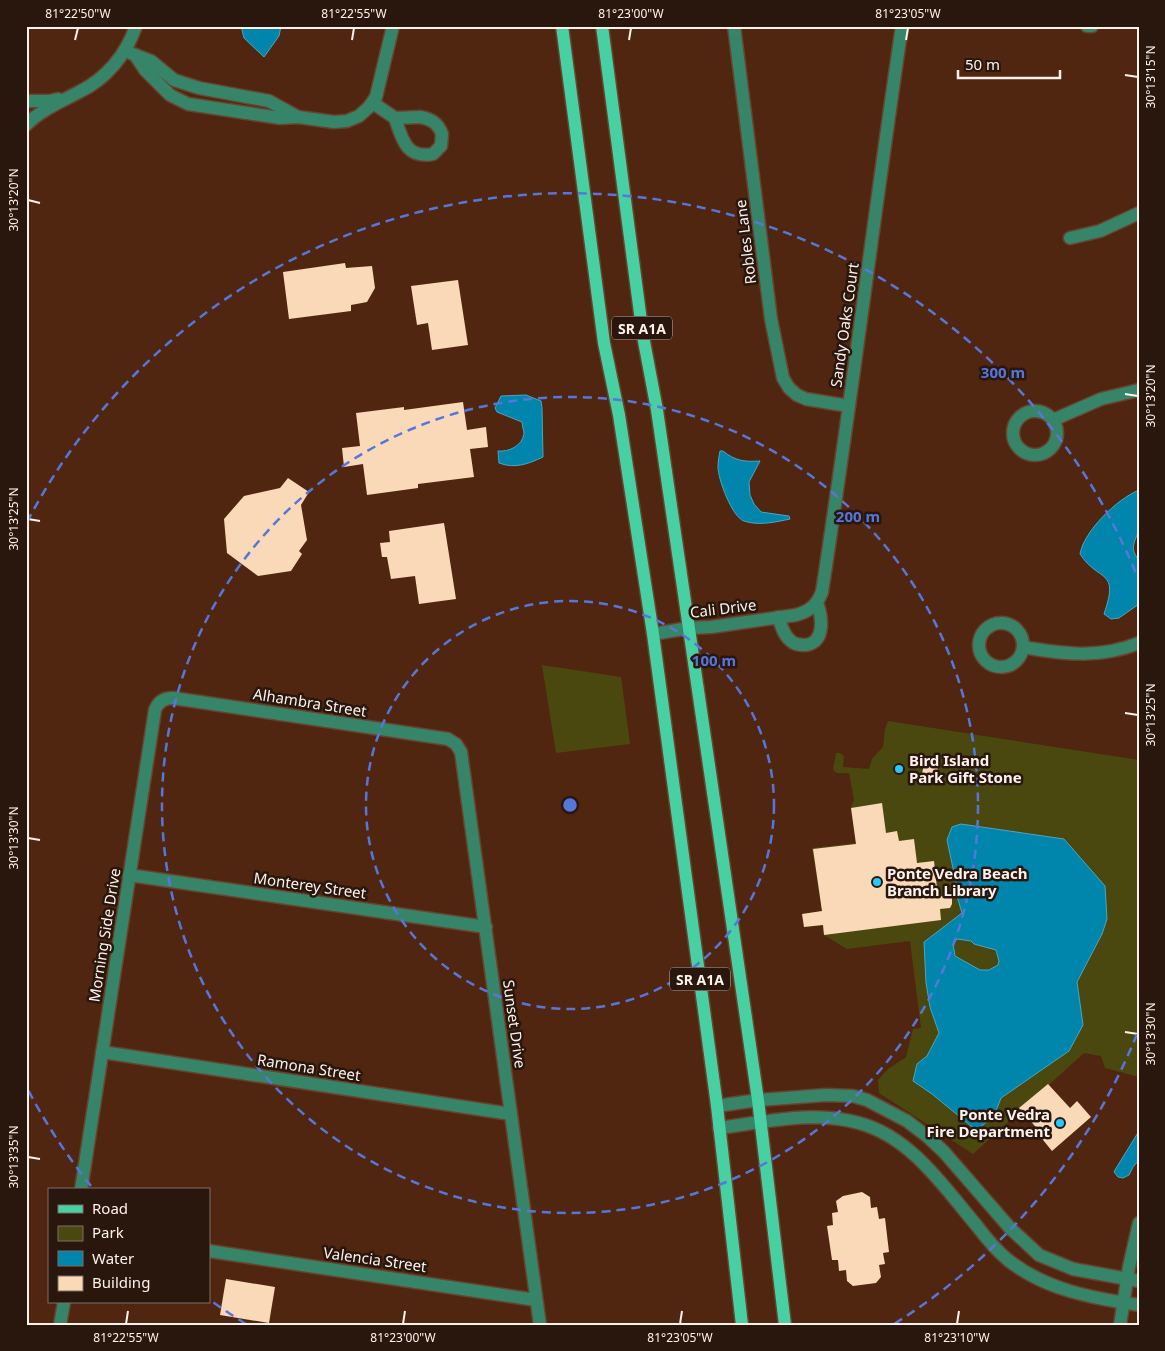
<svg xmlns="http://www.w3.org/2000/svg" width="1165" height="1351" font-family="'Noto Sans',sans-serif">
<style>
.green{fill:#4b480f}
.water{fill:#0085ac;stroke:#4ca6c0;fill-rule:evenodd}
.building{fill:#fad9b8}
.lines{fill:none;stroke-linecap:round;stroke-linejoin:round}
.minor-casing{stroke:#68432f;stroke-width:15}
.major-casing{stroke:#68432f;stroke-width:15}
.minor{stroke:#368569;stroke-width:12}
.major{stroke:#47d0a2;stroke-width:12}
.ticks{fill:none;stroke:#fef2ed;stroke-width:2}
.ring{fill:none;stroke:#57d;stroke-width:2.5;stroke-dasharray:9 6}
.poi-dot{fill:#25c9fe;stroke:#29160c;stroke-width:2}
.labels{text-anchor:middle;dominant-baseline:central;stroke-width:5;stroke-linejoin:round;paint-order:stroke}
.shield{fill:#29160c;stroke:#beb0aa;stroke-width:1}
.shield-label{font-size:14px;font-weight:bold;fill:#fef2ed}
.street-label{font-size:15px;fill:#fef2ed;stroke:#29160c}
.poi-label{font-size:15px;font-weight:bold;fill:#fef2ed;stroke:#29160c;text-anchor:start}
.centre{fill:#57d;stroke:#29160c;stroke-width:2.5}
.ring-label{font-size:15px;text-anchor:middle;font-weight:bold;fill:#57d;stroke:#29160c;stroke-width:5;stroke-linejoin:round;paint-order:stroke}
.neatline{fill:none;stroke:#fef2ed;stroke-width:2}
.ticks-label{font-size:12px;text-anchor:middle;fill:#fef2ed}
</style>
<rect width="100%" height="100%" fill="#502610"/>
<g class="green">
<path d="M 542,665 L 621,677 L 630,744 L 556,753 Z"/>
<path d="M 888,721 L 1139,760 L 1139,1077 L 1105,1068 L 1101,1056 L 1084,1053 L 973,1154 L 879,1093 L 878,1080 L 888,1069 L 906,1057 L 913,1029 L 921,1028 L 910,941 L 847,949 L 824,935 L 823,925 L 804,927 L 802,914 L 822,911 L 812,848 L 856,843 L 851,807 L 854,800 L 849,773 L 837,773 L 833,770 L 836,753 L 840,753 L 844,756 L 843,767 L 869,769 L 872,759 L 883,747 L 885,729 Z"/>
</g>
<g class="water">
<path d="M 241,26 L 281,26 L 279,36 L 264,57 L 244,38 Z"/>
<path d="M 526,395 L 541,401 L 542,408 L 543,457 C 528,464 515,469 499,463 L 498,451 C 509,452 522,446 524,434 C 524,431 522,425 522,422 L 497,412 L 495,408 L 501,396 Z"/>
<path d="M 720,451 L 723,451 C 735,461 745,462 760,461 L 749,482 L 750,495 L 754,504 L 761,512 L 789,516 L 790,519 C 776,522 758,526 744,521 C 732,517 718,479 718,467 C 718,462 719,456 720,451 Z"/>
<path d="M 1139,490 C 1139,502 1139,514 1139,526 C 1138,540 1127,546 1139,560 L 1139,604 L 1119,618 L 1111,619 L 1104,614 C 1120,568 1099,583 1080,554 C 1084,531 1117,499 1139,490 Z"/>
<path d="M 961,824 L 1064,839 L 1105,886 L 1107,919 L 1102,934 L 1077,982 L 1083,1025 L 1069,1051 L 1001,1098 L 994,1116 L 978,1129 L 971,1126 L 932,1094 L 913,1081 L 917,1064 L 927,1056 L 939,1033 L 930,1007 L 926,983 L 924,942 L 962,913 L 957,896 L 956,882 L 947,840 L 952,827 ZM 957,939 L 971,941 L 974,944 L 996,950 L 999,961 L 998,965 L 989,970 L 980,970 L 955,956 L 953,944 Z"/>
<path d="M 1139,1131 L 1139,1160 L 1133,1167 L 1129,1175 L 1123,1178 L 1118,1177 L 1114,1172 L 1115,1170 Z"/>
</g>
<g class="building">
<path d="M 345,263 L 346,268 L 372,266 L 375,288 L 367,302 L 351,305 L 351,311 L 289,319 L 283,272 Z"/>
<path d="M 458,280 L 468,345 L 432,350 L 428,323 L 417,325 L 411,286 Z"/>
<path d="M 463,402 L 467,430 L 486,427 L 488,447 L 470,449 L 474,477 L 418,484 L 418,488 L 367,495 L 363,464 L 344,467 L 342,448 L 360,446 L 356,413 L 404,407 L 404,410 Z"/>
<path d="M 288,478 L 309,492 L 301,505 L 307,540 L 299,551 L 302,554 L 291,571 L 258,576 L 227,553 L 224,519 L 244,496 L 280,488 Z"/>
<path d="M 444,523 L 456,599 L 419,604 L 415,576 L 391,579 L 387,557 L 382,557 L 380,543 L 390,542 L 389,531 Z"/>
<path d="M 924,764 L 938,767 L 936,781 L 921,779 Z"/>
<path d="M 882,803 L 886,833 L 897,831 L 899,841 L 914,839 L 917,863 L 934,861 L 938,897 L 948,895 L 952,898 L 952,904 L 950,908 L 940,909 L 941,920 L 824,935 L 823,925 L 804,927 L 802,914 L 822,911 L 813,849 L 856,844 L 851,808 Z"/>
<path d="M 1048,1084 L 1070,1108 L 1077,1101 L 1091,1117 L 1052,1151 L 1039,1135 L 1041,1133 L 1019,1108 Z"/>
<path d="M 862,1192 L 870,1197 L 871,1208 L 877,1207 L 879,1219 L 885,1218 L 889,1252 L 883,1253 L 885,1264 L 879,1265 L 881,1277 L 876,1283 L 853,1286 L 847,1281 L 846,1270 L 839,1271 L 838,1260 L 832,1260 L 827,1226 L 833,1225 L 832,1213 L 838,1212 L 836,1201 L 843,1196 Z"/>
<path d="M 226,1279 L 275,1287 L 269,1323 L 220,1315 Z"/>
</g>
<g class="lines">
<defs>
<g id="minor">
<path d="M 734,26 L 771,319 L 783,378 L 789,388 L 797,395 L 806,399 L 849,406"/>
<path d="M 1087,26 L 1092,26"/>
<path d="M 125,51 L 151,61 L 174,80 L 199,88 L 269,101 L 298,117"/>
<path d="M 135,55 L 145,70 L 170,95 L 188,104 L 280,118 L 298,117 L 334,122 L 347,121 L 359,116 L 369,107 L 376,97 L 393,26"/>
<path d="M 26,101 L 49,101 L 58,99"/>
<path d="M 373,103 L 395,118"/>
<path d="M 420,117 C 431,119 438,123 442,134 L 441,146 L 433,154 C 406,159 402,139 395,118 Z"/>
<path d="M 26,125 C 41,110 60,102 79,92 C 106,79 126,55 136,26"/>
<path d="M 1070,238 L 1100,231 L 1139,213"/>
<circle cx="1035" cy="433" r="22"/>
<path d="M 1053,420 L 1101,399 L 1139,390"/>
<path d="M 778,617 C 781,625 784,636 791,641 C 795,645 801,645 806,645 C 826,642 822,616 817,603"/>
<circle cx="1001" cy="645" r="22"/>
<path d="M 653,634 L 689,628 L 711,627 L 796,615 C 810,611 817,605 822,592 C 851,404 874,215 902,26"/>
<path d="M 1023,647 C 1062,654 1100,659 1139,643"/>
<path d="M 129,875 L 486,927"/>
<path d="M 102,1052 L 511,1114"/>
<path d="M 717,1106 L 758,1100 L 826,1095 L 853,1096 L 867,1100 L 907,1121 L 928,1137 L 944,1152 L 1010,1228 L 1039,1255 L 1073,1269 L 1139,1281"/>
<path d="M 719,1128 C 765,1122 814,1110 859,1123 C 911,1137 944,1187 977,1226 C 986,1238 996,1250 1008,1260 C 1046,1290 1092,1298 1139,1305"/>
<path d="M 81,1190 L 155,710 C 158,702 164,698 173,698 L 448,739 L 456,744 L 461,752 L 540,1325"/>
<path d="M 209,1251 L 536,1300"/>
<path d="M 60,1325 L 64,1302"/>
<path d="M 1120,1325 L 1129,1267 L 1139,1223"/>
</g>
<g id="major">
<path d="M 562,26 L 604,343 L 619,415 L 653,634 L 717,1106 L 742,1325"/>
<path d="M 602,26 L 643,336 L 657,410 L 758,1100 L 785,1325"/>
</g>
</defs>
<use href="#minor" class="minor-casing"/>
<use href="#major" class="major-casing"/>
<use href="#minor" class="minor"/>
<use href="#major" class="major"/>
</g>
<path class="ticks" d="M 75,40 L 78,28M 352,40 L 354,28M 629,40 L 631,28M 906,40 L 908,28M 1125,75 L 1138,77M 28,200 L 40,203M 1125,394 L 1138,396M 28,519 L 40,521M 1125,713 L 1138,715M 28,838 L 40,840M 1125,1032 L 1138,1034M 28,1157 L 40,1159M 126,1324 L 128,1311M 403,1324 L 405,1311M 680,1324 L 682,1311M 957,1324 L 959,1311"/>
<g class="ring">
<circle cx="570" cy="805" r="204"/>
<circle cx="570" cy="805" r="408"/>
<path d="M1137 1034A612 612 0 0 1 894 1324M246 1324A612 612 0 0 1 210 1300M91 1186A612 612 0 0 1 27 1088M27 522A612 612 0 0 1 1137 576"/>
</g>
<g class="poi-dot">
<circle cx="899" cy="769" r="5"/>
<circle cx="877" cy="882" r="5"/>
<circle cx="1060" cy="1123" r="5"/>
</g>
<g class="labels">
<g class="shield">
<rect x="612" y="316.5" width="60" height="23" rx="4"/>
<rect x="670" y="967.5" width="60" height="23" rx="4"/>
</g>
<g class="shield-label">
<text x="642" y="328">SR A1A</text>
<text x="700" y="979">SR A1A</text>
</g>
<g class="street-label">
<text transform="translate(745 242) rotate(-97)">Robles Lane</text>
<text transform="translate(844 325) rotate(-82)">Sandy Oaks Court</text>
<text transform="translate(723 608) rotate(-7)">Cali Drive</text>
<text transform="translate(310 702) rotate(9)">Alhambra Street</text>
<text transform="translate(310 885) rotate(8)">Monterey Street</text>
<text transform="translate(104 935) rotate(-81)">Morning Side Drive</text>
<text transform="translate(515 1024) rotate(82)">Sunset Drive</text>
<text transform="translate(309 1067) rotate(9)">Ramona Street</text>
<text transform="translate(375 1259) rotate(8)">Valencia Street</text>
</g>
<g class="poi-label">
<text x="909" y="760">Bird Island<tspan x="909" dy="17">Park Gift Stone</tspan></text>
<text x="887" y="873">Ponte Vedra Beach<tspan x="887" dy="17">Branch Library</tspan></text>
<text x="1050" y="1114" text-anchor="end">Ponte Vedra<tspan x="1050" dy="17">Fire Department</tspan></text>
</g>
</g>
<circle cx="570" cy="805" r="8" class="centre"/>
<g class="ring-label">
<text x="1003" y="378">300 m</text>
<text x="858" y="522">200 m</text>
<text x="714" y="666">100 m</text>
</g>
<rect width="1165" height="1351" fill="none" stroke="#29160c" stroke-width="55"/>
<rect x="48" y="1188" width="162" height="115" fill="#29160c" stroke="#7e6e66"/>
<rect x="58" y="1205" width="25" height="8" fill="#47d0a2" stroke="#7e6e66"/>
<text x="92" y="1214" font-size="15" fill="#fef2ed">Road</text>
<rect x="58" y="1226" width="25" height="15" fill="#4b480f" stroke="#7e6e66"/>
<text x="92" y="1238" font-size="15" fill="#fef2ed">Park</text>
<rect x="58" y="1251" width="25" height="15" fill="#0085ac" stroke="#7e6e66"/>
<text x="92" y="1264" font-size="15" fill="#fef2ed">Water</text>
<rect x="58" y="1276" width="25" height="15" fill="#fad9b8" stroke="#7e6e66"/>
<text x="92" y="1288" font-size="15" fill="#fef2ed">Building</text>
<path d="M958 70v8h102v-8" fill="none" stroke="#fef2ed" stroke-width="2.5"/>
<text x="965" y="70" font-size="15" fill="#fef2ed" stroke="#29160c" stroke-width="4" paint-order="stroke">50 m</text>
<rect x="28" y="28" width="1110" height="1296" class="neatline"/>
<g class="ticks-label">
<text x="78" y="18">81°22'50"W</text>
<text x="354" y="18">81°22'55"W</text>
<text x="631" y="18">81°23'00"W</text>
<text x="908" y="18">81°23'05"W</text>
<text transform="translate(1151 77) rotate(-90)" y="4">30°13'15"N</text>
<text transform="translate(14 200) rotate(-90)" y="4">30°13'20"N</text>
<text transform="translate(1151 396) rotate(-90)" y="4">30°13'20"N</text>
<text transform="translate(14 519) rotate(-90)" y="4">30°13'25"N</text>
<text transform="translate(1151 715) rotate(-90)" y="4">30°13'25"N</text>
<text transform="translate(14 838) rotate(-90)" y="4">30°13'30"N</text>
<text transform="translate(1151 1034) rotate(-90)" y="4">30°13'30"N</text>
<text transform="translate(14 1157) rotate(-90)" y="4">30°13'35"N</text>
<text x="126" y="1342">81°22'55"W</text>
<text x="403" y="1342">81°23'00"W</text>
<text x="680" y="1342">81°23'05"W</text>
<text x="957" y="1342">81°23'10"W</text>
</g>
</svg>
